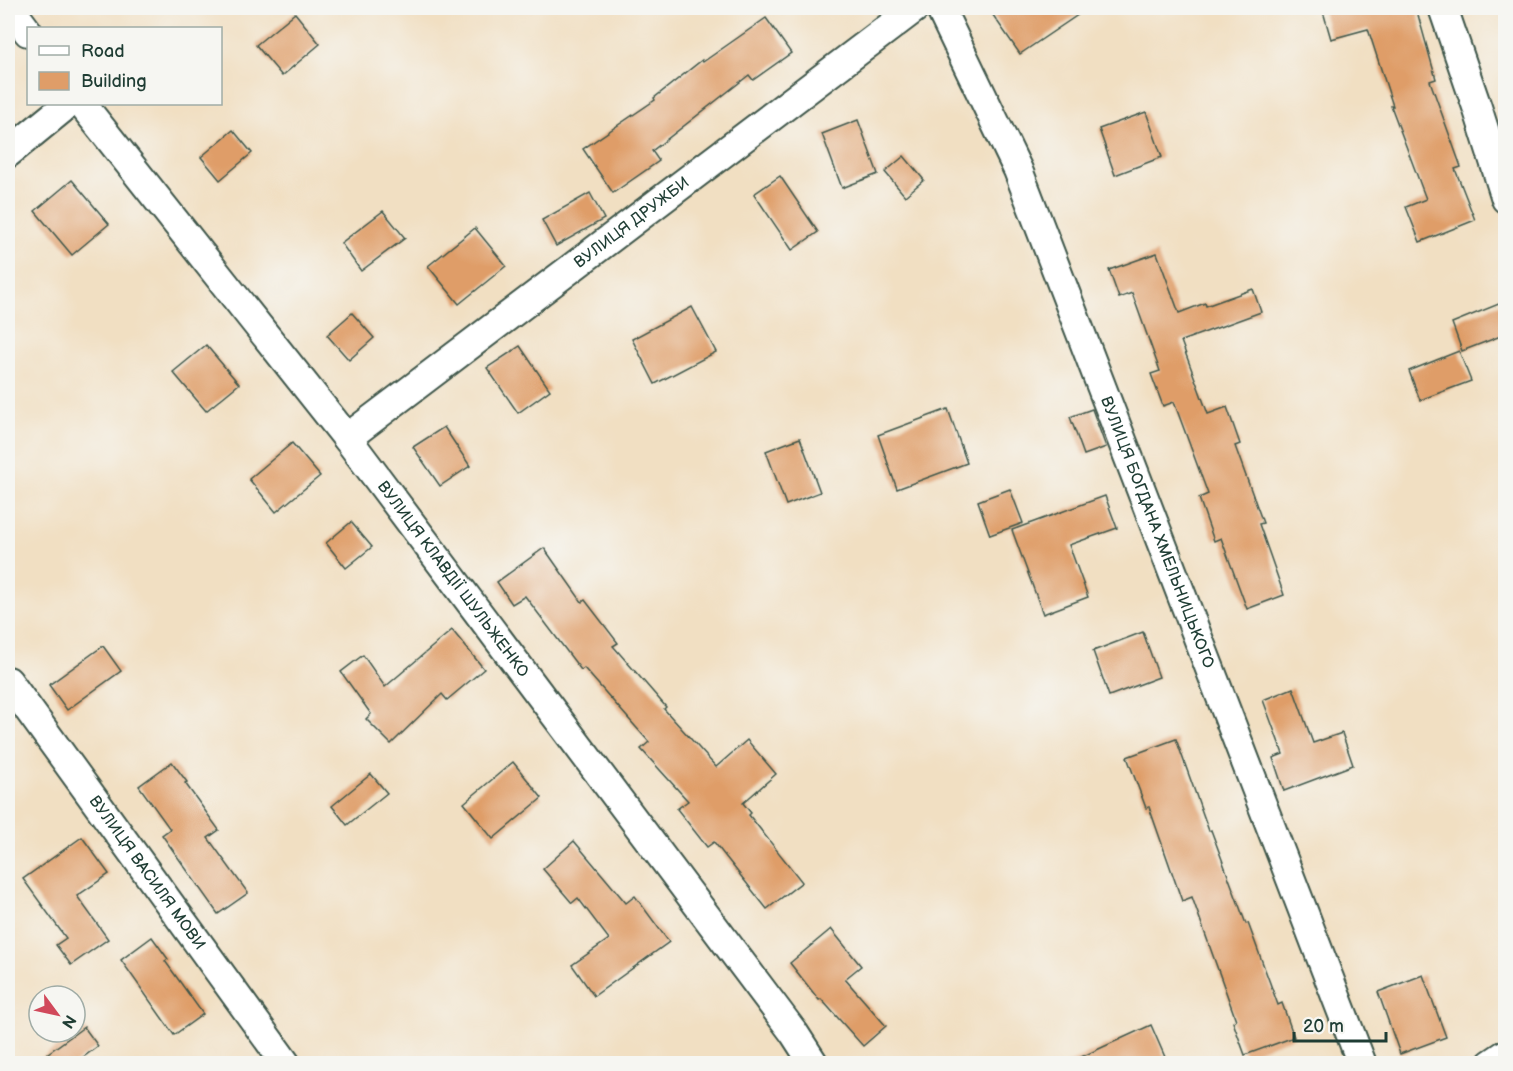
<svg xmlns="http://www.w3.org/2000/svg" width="1513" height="1071" font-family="'Balsamiq Sans',sans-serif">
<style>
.building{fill:#df9d68}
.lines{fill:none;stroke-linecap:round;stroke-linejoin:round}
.street-casing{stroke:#3e5549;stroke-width:32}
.street{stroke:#fff;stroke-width:28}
.labels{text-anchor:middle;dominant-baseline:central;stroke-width:6;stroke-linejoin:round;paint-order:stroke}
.street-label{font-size:16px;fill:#1f3d34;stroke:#f6f6f2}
</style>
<rect width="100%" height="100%" fill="#f6f6f2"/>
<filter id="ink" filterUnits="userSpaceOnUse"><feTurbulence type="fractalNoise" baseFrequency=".0167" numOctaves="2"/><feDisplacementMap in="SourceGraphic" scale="12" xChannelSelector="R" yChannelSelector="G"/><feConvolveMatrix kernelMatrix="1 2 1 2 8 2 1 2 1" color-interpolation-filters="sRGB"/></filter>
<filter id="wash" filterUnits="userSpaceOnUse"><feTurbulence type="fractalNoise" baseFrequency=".008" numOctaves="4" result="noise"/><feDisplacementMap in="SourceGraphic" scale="24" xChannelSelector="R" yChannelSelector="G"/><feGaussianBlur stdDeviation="1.35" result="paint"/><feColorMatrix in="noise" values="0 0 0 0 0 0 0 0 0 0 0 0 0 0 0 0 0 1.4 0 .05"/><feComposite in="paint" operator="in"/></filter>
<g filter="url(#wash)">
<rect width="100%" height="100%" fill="#f1dfc2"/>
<g id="blocks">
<g class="building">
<path d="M 988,8 L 1088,8 L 1020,54 Z"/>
<path d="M 1322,8 L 1418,8 L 1418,15 L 1436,79 L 1430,81 L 1461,167 L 1455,169 L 1475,220 L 1420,242 L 1406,207 L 1426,199 L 1391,106 L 1393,106 L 1368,29 L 1331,39 Z"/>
<path d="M 295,13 L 320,44 L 282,76 L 256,45 Z"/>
<path d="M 766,18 L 791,53 L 753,80 L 749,75 L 652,151 L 659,161 L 613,193 L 583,149 L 655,100 L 654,98 L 702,60 L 703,62 Z"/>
<path d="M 1146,112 L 1162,157 L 1115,175 L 1099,129 Z"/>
<path d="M 858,120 L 878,174 L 842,188 L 822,134 Z"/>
<path d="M 233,130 L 252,153 L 220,180 L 201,157 Z"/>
<path d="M 904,156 L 924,180 L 905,196 L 885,172 Z"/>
<path d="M 780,176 L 818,232 L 792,250 L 754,194 Z"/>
<path d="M 72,180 L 109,224 L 72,255 L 35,211 Z"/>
<path d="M 590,193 L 604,219 L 556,246 L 542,220 Z"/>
<path d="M 383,211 L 405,238 L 361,271 L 341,243 Z"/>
<path d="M 475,228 L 506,266 L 459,304 L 428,266 Z"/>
<path d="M 1157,253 L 1179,313 L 1205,303 L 1206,306 L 1253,289 L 1261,312 L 1181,341 L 1208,414 L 1227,407 L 1240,444 L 1235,446 L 1263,523 L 1259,524 L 1284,595 L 1247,609 L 1221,538 L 1214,541 L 1199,498 L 1208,494 L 1174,402 L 1163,406 L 1151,374 L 1160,371 L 1132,293 L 1119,298 L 1109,270 Z"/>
<path d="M 1506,301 L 1506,334 L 1462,351 L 1452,323 Z"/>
<path d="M 692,307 L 716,352 L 655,384 L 632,339 Z"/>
<path d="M 352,313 L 374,338 L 349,360 L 327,335 Z"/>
<path d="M 206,345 L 239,384 L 206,411 L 173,372 Z"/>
<path d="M 520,346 L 550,390 L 518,413 L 487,368 Z"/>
<path d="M 1459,351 L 1471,381 L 1420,400 L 1409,371 Z"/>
<path d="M 948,409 L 967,463 L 897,489 L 878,435 Z"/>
<path d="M 1092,409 L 1106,447 L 1084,455 L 1070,417 Z"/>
<path d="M 444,427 L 470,466 L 440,486 L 413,447 Z"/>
<path d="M 800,438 L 820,492 L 786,505 L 766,451 Z"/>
<path d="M 292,443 L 320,476 L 276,512 L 249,479 Z"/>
<path d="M 1010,489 L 1023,523 L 990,535 L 978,501 Z"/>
<path d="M 1105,496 L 1117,528 L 1069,545 L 1088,597 L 1043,614 L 1012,530 Z"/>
<path d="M 351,522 L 372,547 L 346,568 L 326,543 Z"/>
<path d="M 544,548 L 582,602 L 585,600 L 618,643 L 613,646 L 666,707 L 664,709 L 716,767 L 747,740 L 776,774 L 743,803 L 751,813 L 749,815 L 802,882 L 767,909 L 714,842 L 707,847 L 677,809 L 688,801 L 641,749 L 649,742 L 584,668 L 581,670 L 525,596 L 512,604 L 497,582 Z"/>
<path d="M 452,630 L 484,669 L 447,700 L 442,694 L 391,744 L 366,719 L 371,714 L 341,672 L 363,655 L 385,687 Z"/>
<path d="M 1143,632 L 1159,677 L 1109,696 L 1093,651 Z"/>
<path d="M 103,646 L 121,671 L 67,710 L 49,685 Z"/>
<path d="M 1293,688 L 1313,743 L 1342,733 L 1353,765 L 1284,791 L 1273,758 L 1283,754 L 1263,700 Z"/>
<path d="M 1176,739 L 1209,831 L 1211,830 L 1246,924 L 1248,923 L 1278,1005 L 1282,1003 L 1294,1037 L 1245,1055 L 1233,1022 L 1236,1020 L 1192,897 L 1182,901 L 1149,807 L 1146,808 L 1127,757 Z"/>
<path d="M 172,762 L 187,782 L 185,783 L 219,830 L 208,838 L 248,893 L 218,914 L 162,835 L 170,829 L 139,786 Z"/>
<path d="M 513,762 L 542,798 L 493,839 L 464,803 Z"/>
<path d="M 371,774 L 387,793 L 347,825 L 332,806 Z"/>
<path d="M 82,837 L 109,874 L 77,896 L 108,939 L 71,965 L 56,945 L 66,938 L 23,879 Z"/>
<path d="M 574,841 L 626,903 L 635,896 L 669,942 L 594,996 L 572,965 L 609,939 L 578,898 L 572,903 L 543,869 Z"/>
<path d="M 831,929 L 861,966 L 845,979 L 886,1026 L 863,1046 L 821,999 L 819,1000 L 790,963 Z"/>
<path d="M 152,937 L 168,959 L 165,961 L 203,1014 L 174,1035 L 121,960 Z"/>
<path d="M 1423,975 L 1446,1037 L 1400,1054 L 1378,992 Z"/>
<path d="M 1151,1025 L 1168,1064 L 1066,1064 Z"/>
<path d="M 84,1027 L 98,1046 L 74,1064 L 33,1064 Z"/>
</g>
</g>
</g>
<g filter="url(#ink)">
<use href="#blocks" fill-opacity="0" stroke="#3e5549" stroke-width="1.5"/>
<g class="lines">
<defs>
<g id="street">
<path d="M 10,8 L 28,32"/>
<path id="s1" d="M 940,8 L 1018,170 L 1362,1064"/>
<path d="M 1443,8 L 1477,107 L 1506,199"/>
<path id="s2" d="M 82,104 L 347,438 L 794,1033 L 814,1064"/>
<path d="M 8,153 L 68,104"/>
<path id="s3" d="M 347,438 L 915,8"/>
<path id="s4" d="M 8,681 L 286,1064"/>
<path d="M 1491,1064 L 1506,1054"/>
</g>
</defs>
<use href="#street" class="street-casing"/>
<use href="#street" class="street"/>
</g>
</g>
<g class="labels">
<g class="street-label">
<text stroke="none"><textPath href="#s3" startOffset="357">ВУЛИЦЯ ДРУЖБИ</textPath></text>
<text stroke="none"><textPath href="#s1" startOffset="568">ВУЛИЦЯ БОГДАНА ХМЕЛЬНИЦЬКОГО</textPath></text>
<text stroke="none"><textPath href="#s2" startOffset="603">ВУЛИЦЯ КЛАВДІЇ ШУЛЬЖЕНКО</textPath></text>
<text stroke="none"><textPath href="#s4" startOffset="237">ВУЛИЦЯ ВАСИЛЯ МОВИ</textPath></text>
</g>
</g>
<rect width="1513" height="1071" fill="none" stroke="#f6f6f2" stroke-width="30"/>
<rect x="27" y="27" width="195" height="78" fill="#f6f6f2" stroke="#a0aca6" stroke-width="1.5"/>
<rect x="39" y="46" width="30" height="9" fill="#ffffff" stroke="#a0aca6" stroke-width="1.5"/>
<text x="81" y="57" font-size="18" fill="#1f3d34">Road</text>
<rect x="39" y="72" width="30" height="18" fill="#df9d68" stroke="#a0aca6" stroke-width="1.5"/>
<text x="81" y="87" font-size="18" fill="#1f3d34">Building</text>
<g transform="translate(57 1014) rotate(123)"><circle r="28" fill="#f6f6f2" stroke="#a0aca6" stroke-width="1.5"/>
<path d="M0-4.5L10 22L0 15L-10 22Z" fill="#d1495b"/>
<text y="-9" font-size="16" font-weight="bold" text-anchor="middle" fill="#1f3d34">N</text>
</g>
<path d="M1294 1032v9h92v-9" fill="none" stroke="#1f3d34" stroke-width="3"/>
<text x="1303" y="1032" font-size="18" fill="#1f3d34" stroke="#f6f6f2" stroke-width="4.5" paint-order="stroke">20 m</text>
</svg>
